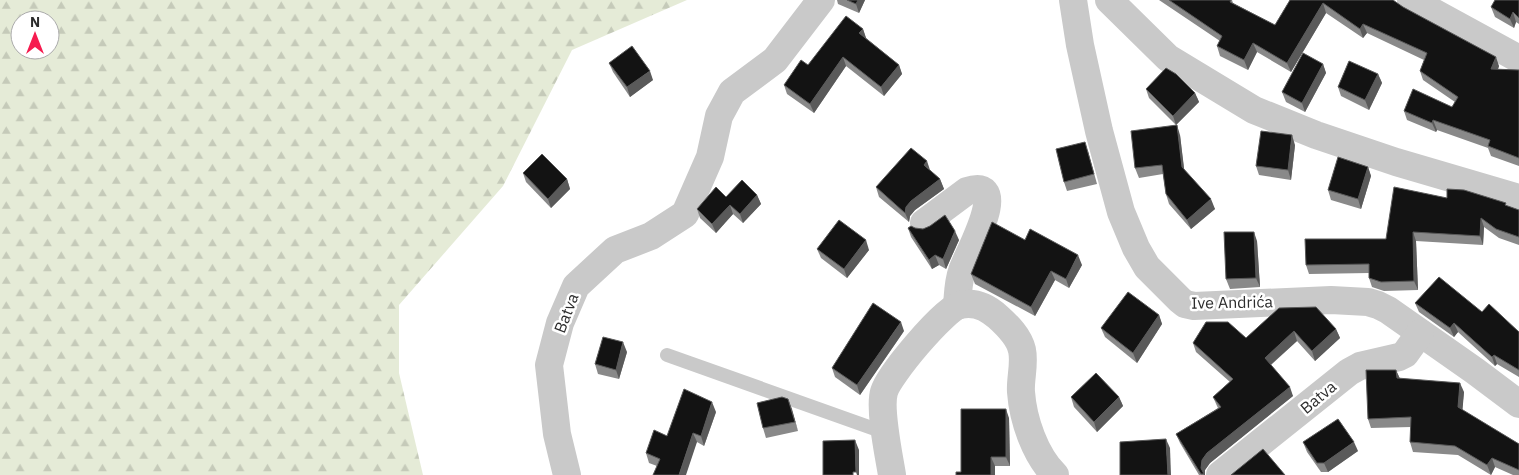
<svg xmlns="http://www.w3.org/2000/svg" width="1519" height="475" font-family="'IBM Plex Sans',sans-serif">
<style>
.forest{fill:url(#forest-firs);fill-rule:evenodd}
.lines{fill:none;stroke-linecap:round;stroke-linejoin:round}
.service{stroke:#c9c9c9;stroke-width:14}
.minor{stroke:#c9c9c9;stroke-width:28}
.wall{fill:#898989}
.shaded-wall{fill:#5a5a5a}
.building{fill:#131313;stroke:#5a5a5a}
.labels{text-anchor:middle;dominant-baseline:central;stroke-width:5;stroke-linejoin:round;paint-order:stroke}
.street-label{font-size:16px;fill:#2c2c2c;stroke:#fff}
</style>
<defs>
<pattern id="forest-firs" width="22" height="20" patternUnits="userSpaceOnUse" patternTransform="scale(1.25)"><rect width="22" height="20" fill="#e5ebd7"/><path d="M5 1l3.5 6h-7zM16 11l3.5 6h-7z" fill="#c5cab9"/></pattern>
</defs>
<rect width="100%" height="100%" fill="#fff"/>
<path class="forest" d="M 0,0 L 687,0 L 572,50 L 503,186 L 399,305 L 399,373 L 423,475 L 0,475 ZM 20,20 L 50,20 L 50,50 L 20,50 Z"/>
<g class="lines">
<path class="service" d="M 667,355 L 886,433"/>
<g class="minor">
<path d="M 1073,0 L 1080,45 L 1099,131 L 1121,212 L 1136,248 L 1147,267 L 1180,300 L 1185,304 L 1194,306 L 1331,300 L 1368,302 L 1378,305 L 1388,310 L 1475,371 L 1519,404"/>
<path d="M 1109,0 L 1168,58 L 1254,110 L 1316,135 L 1396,162 L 1519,198"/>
<path d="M 1411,0 L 1519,59"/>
<path d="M 924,223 L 967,191 C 1014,175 965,259 962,271 C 958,282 958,294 957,306"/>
<path d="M 567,475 L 557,434 L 549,365 L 560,323 L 576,286 L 615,250 L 651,236 L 685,214 L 710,157 L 719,116 L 732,92 L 775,60 L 821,0"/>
<path d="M 892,475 C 889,456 879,409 884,392 C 888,376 944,309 960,305 C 975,301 987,307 998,317 C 1008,326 1019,337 1022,350 C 1025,364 1020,379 1021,392 C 1023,420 1035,455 1055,475"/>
<path d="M 1220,475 L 1349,372 L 1360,366 L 1399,357 L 1405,354 L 1420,333"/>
</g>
</g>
<g class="wall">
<path d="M 837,0 L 865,0 L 859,13 L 838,4 Z"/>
<path d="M 1159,0 L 1232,0 L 1233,3 L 1275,25 L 1290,0 L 1403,7 L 1499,66 L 1498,69 L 1519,70 L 1519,166 L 1491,156 L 1488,148 L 1437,130 L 1436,132 L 1407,120 L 1404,111 L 1452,107 L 1455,102 L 1423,80 L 1420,71 L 1424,60 L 1367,33 L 1363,38 L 1326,13 L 1291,72 L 1257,52 L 1248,70 L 1220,56 L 1217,46 L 1220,41 Z"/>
<path d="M 1519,0 L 1519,24 L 1516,22 L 1514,28 L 1495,17 L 1491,7 Z"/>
<path d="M 863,29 L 866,38 L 899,65 L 902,74 L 884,96 L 846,66 L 814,113 L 787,94 L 784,85 L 808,65 Z"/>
<path d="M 609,63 L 653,80 L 630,97 L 613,72 Z"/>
<path d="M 1323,64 L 1326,73 L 1305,112 L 1286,102 L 1282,92 Z"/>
<path d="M 1378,74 L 1382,83 L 1369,110 L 1341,96 L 1338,87 Z"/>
<path d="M 1146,89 L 1195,93 L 1199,102 L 1176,125 L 1149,98 Z"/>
<path d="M 1180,135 L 1184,170 L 1215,209 L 1191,229 L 1169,204 L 1166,194 L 1163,174 L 1139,178 L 1135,168 Z"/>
<path d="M 1295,145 L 1291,180 L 1259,175 L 1256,166 Z"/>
<path d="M 1088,151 L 1097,184 L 1067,191 L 1064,182 Z"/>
<path d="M 1368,167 L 1371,176 L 1361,209 L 1331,200 L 1328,190 Z"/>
<path d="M 930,170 L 940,179 L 944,189 L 915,210 L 910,216 L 909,222 L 879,197 L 876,187 Z"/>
<path d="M 523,173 L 567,179 L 570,189 L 551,208 L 526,182 Z"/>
<path d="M 757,195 L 761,204 L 743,223 L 733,214 L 716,233 L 700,218 L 697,209 L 726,197 Z"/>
<path d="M 1447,198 L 1508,206 L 1519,210 L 1519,245 L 1499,238 L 1484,227 L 1483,245 L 1416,241 L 1418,290 L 1384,291 L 1372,287 L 1369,278 L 1369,273 L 1309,274 L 1306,265 L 1386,239 Z"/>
<path d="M 930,226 L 959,240 L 946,269 L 939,265 L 932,269 L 911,237 L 908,228 L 923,229 Z"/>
<path d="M 1257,241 L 1260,287 L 1230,289 L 1226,279 Z"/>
<path d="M 817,249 L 869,250 L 847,278 L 821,258 Z"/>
<path d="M 1082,265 L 1069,288 L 1055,280 L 1035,316 L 975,284 L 971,274 Z"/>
<path d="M 1415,303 L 1482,312 L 1519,332 L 1519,377 L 1497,364 L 1495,366 L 1458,332 L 1454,337 L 1419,312 Z"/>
<path d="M 1279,308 L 1336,329 L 1340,338 L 1315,361 L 1297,341 L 1271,365 L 1293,396 L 1210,463 L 1205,470 L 1205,475 L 1199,475 L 1180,443 L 1176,434 L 1218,408 L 1217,406 L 1213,397 L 1230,382 L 1196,352 L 1193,343 L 1246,338 Z"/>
<path d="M 1159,315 L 1162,324 L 1137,363 L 1105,337 L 1101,328 Z"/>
<path d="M 904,331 L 860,395 L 835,377 L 832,368 Z"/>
<path d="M 627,352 L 619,379 L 598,374 L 595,364 Z"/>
<path d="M 1396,370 L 1400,379 L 1464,392 L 1462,410 L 1519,444 L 1519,475 L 1513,475 L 1495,467 L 1491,475 L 1458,455 L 1413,452 L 1410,442 L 1411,427 L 1371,428 L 1368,419 Z"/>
<path d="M 1071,397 L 1119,397 L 1123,406 L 1097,432 L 1074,407 Z"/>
<path d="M 788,399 L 798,431 L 766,438 L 763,428 Z"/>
<path d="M 716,412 L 704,446 L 697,442 L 657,466 L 649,463 L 646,453 Z"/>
<path d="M 1009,418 L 1010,466 L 995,466 L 961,472 Z"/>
<path d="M 1303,442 L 1358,451 L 1328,472 L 1321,472 L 1307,452 Z"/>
</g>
<g class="shaded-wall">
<path d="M 858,0 L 865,0 L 859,13 L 856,4 Z"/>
<path d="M 1323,3 L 1326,13 L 1291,72 L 1287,63 Z"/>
<path d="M 1513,12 L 1516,22 L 1514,28 L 1510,19 Z"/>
<path d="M 1363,24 L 1367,33 L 1363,38 L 1360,29 Z"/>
<path d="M 863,29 L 866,38 L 863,43 L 859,33 Z"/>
<path d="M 1253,43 L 1257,52 L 1248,70 L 1244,60 Z"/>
<path d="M 843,57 L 846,66 L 814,113 L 810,104 Z"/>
<path d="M 1496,57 L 1499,66 L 1495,78 L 1491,69 Z"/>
<path d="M 1323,64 L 1326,73 L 1305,112 L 1302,103 Z"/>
<path d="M 899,65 L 902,74 L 884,96 L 881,87 Z"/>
<path d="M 650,71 L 653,80 L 630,97 L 627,87 Z"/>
<path d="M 1378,74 L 1382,83 L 1369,110 L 1365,100 Z"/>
<path d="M 1195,93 L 1199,102 L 1176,125 L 1173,116 Z"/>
<path d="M 1433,120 L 1437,130 L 1436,132 L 1432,123 Z"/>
<path d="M 1177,125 L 1180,135 L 1185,176 L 1182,167 Z"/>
<path d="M 1292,135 L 1295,145 L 1291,180 L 1288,170 Z"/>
<path d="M 927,161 L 930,170 L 924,165 Z"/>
<path d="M 1368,167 L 1371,176 L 1361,209 L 1358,199 Z"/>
<path d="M 567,179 L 570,189 L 551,208 L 548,199 Z"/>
<path d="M 940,179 L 944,189 L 915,210 L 910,216 L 909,222 L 905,213 L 906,207 L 911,201 Z"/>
<path d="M 757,195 L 761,204 L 743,223 L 740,214 Z"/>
<path d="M 1211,199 L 1215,209 L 1191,229 L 1187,220 Z"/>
<path d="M 730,205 L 733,214 L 716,233 L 712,224 Z"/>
<path d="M 1481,218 L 1484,227 L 1483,245 L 1480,236 Z"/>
<path d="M 955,231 L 959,240 L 946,269 L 943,259 Z"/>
<path d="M 1254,232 L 1257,241 L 1260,287 L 1256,278 Z"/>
<path d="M 1413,232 L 1416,241 L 1418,290 L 1414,281 Z"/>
<path d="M 866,240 L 869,250 L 847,278 L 844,269 Z"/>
<path d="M 935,255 L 939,265 L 932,269 L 929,260 Z"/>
<path d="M 1078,255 L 1082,265 L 1069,288 L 1066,279 Z"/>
<path d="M 1051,271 L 1055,280 L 1035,316 L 1031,307 Z"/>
<path d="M 1159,315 L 1162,324 L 1137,363 L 1133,353 Z"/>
<path d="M 901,322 L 904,331 L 860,395 L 857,385 Z"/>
<path d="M 1454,323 L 1458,332 L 1454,337 L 1450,328 Z"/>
<path d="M 1336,329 L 1340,338 L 1315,361 L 1312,351 Z"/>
<path d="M 1294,331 L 1297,341 L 1268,367 L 1265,358 Z"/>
<path d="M 623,342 L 627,352 L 619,379 L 616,370 Z"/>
<path d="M 1494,355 L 1497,364 L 1495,366 L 1492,357 Z"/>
<path d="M 1396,370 L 1400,379 L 1397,378 Z"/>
<path d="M 1460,383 L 1464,392 L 1462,416 L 1458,407 Z"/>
<path d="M 1290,387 L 1293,396 L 1210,463 L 1205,470 L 1205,475 L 1204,475 L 1201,468 L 1202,460 L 1207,453 Z"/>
<path d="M 1119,397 L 1123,406 L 1097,432 L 1094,422 Z"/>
<path d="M 788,399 L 792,409 L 798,431 L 795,422 Z"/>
<path d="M 712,402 L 716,412 L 704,446 L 701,436 Z"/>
<path d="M 1006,409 L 1009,418 L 1010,466 L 1006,457 Z"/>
<path d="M 693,433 L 697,442 L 686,475 L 679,475 Z"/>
<path d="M 1166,439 L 1170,448 L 1171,475 L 1168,475 Z"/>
<path d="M 855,440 L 859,450 L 859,475 L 857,475 L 856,472 Z"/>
<path d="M 1354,442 L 1358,451 L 1328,472 L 1324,463 Z"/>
<path d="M 991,457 L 995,466 L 995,475 L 991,475 Z"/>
<path d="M 1492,458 L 1495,467 L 1491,475 L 1487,465 Z"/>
</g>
<g class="building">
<path d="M 847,0 L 858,0 L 856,4 Z"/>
<path d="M 1169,0 L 1231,0 L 1230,2 L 1275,25 L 1290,0 L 1393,0 L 1403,7 L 1496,57 L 1491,69 L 1519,70 L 1519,158 L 1488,146 L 1490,140 L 1433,120 L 1432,123 L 1404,111 L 1413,89 L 1452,107 L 1458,97 L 1420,71 L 1427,53 L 1363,24 L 1360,29 L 1323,3 L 1287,63 L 1253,43 L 1244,60 L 1217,46 L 1222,36 Z"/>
<path d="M 1495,0 L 1519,0 L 1519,18 L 1513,12 L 1510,19 L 1491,7 Z"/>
<path d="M 846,16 L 863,29 L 859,33 L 899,65 L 881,87 L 843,57 L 810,104 L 784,85 L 801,60 L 808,65 Z"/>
<path d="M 632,46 L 650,71 L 627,87 L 609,63 Z"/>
<path d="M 1303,53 L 1323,64 L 1302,103 L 1282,92 Z"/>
<path d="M 1349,61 L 1378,74 L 1365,100 L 1338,87 Z"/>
<path d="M 1166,68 L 1176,74 L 1195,93 L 1173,116 L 1146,89 Z"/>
<path d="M 1177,125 L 1182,167 L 1211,199 L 1187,220 L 1166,194 L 1162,165 L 1135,168 L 1131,131 Z"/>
<path d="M 1261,131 L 1292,135 L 1288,170 L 1256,166 Z"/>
<path d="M 1085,142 L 1094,174 L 1064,182 L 1056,149 Z"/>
<path d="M 911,148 L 927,161 L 924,165 L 940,179 L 911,201 L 906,207 L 905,213 L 876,187 Z"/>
<path d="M 542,154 L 567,179 L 548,199 L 523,173 Z"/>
<path d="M 1338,157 L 1368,167 L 1358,199 L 1328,190 Z"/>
<path d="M 742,180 L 757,195 L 740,214 L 730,205 L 712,224 L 697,209 L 716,187 L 726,197 Z"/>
<path d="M 1394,187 L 1447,198 L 1447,189 L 1464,190 L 1506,203 L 1505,205 L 1519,210 L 1519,237 L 1496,229 L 1481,218 L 1480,236 L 1413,232 L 1414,281 L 1381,282 L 1369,278 L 1369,264 L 1306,265 L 1305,239 L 1386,239 Z"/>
<path d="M 945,215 L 955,231 L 943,259 L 935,255 L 929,260 L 908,228 L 911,226 L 915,228 L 923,229 L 930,226 Z"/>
<path d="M 839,220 L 866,240 L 844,269 L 817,249 Z"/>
<path d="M 992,222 L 1025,240 L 1030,229 L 1078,255 L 1066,279 L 1051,271 L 1031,307 L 971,274 Z"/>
<path d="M 1224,232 L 1254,232 L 1256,278 L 1226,279 Z"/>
<path d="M 1439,277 L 1482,312 L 1489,304 L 1519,332 L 1519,370 L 1494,355 L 1492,357 L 1454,323 L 1450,328 L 1415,303 Z"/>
<path d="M 1128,292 L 1159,315 L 1133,353 L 1101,328 Z"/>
<path d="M 873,303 L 901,322 L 857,385 L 832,368 Z"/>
<path d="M 1316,307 L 1336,329 L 1312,351 L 1294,331 L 1265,358 L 1290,387 L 1207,453 L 1202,460 L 1201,468 L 1204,474 L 1201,474 L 1176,434 L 1221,407 L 1213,397 L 1233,379 L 1193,343 L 1206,322 L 1228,322 L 1246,338 L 1279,308 Z"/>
<path d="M 603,337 L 623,342 L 616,370 L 595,364 Z"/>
<path d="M 1366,370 L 1396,370 L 1397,378 L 1460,383 L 1458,407 L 1519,444 L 1519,470 L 1492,458 L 1487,465 L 1455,446 L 1410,442 L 1411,417 L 1368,419 Z"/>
<path d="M 1096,373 L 1119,397 L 1094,422 L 1071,397 Z"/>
<path d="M 684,389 L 712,402 L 701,436 L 693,433 L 679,475 L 653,475 L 660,459 L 646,453 L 654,430 L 667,436 Z"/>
<path d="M 782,397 L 788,399 L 795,422 L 763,428 L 757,403 Z"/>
<path d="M 961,409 L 1006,409 L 1006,457 L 991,457 L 991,475 L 956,475 L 956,472 L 961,472 Z"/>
<path d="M 1338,419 L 1354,442 L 1324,463 L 1317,463 L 1303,442 Z"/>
<path d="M 1166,439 L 1168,475 L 1120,475 L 1120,442 Z"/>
<path d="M 855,440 L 856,472 L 853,472 L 853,475 L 823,475 L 823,441 Z"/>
<path d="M 1263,449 L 1285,475 L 1231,475 Z"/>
</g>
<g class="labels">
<g class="street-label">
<text transform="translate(1232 302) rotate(-1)">Ive Andrića</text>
<text transform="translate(566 313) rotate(-69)">Batva</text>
<text transform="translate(1318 397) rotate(-40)">Batva</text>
</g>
</g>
<g transform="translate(35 35)"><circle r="24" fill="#ffffff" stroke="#ababab"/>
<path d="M0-4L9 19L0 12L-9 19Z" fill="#f61b4f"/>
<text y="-8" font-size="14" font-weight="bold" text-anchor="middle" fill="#2c2c2c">N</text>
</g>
</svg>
